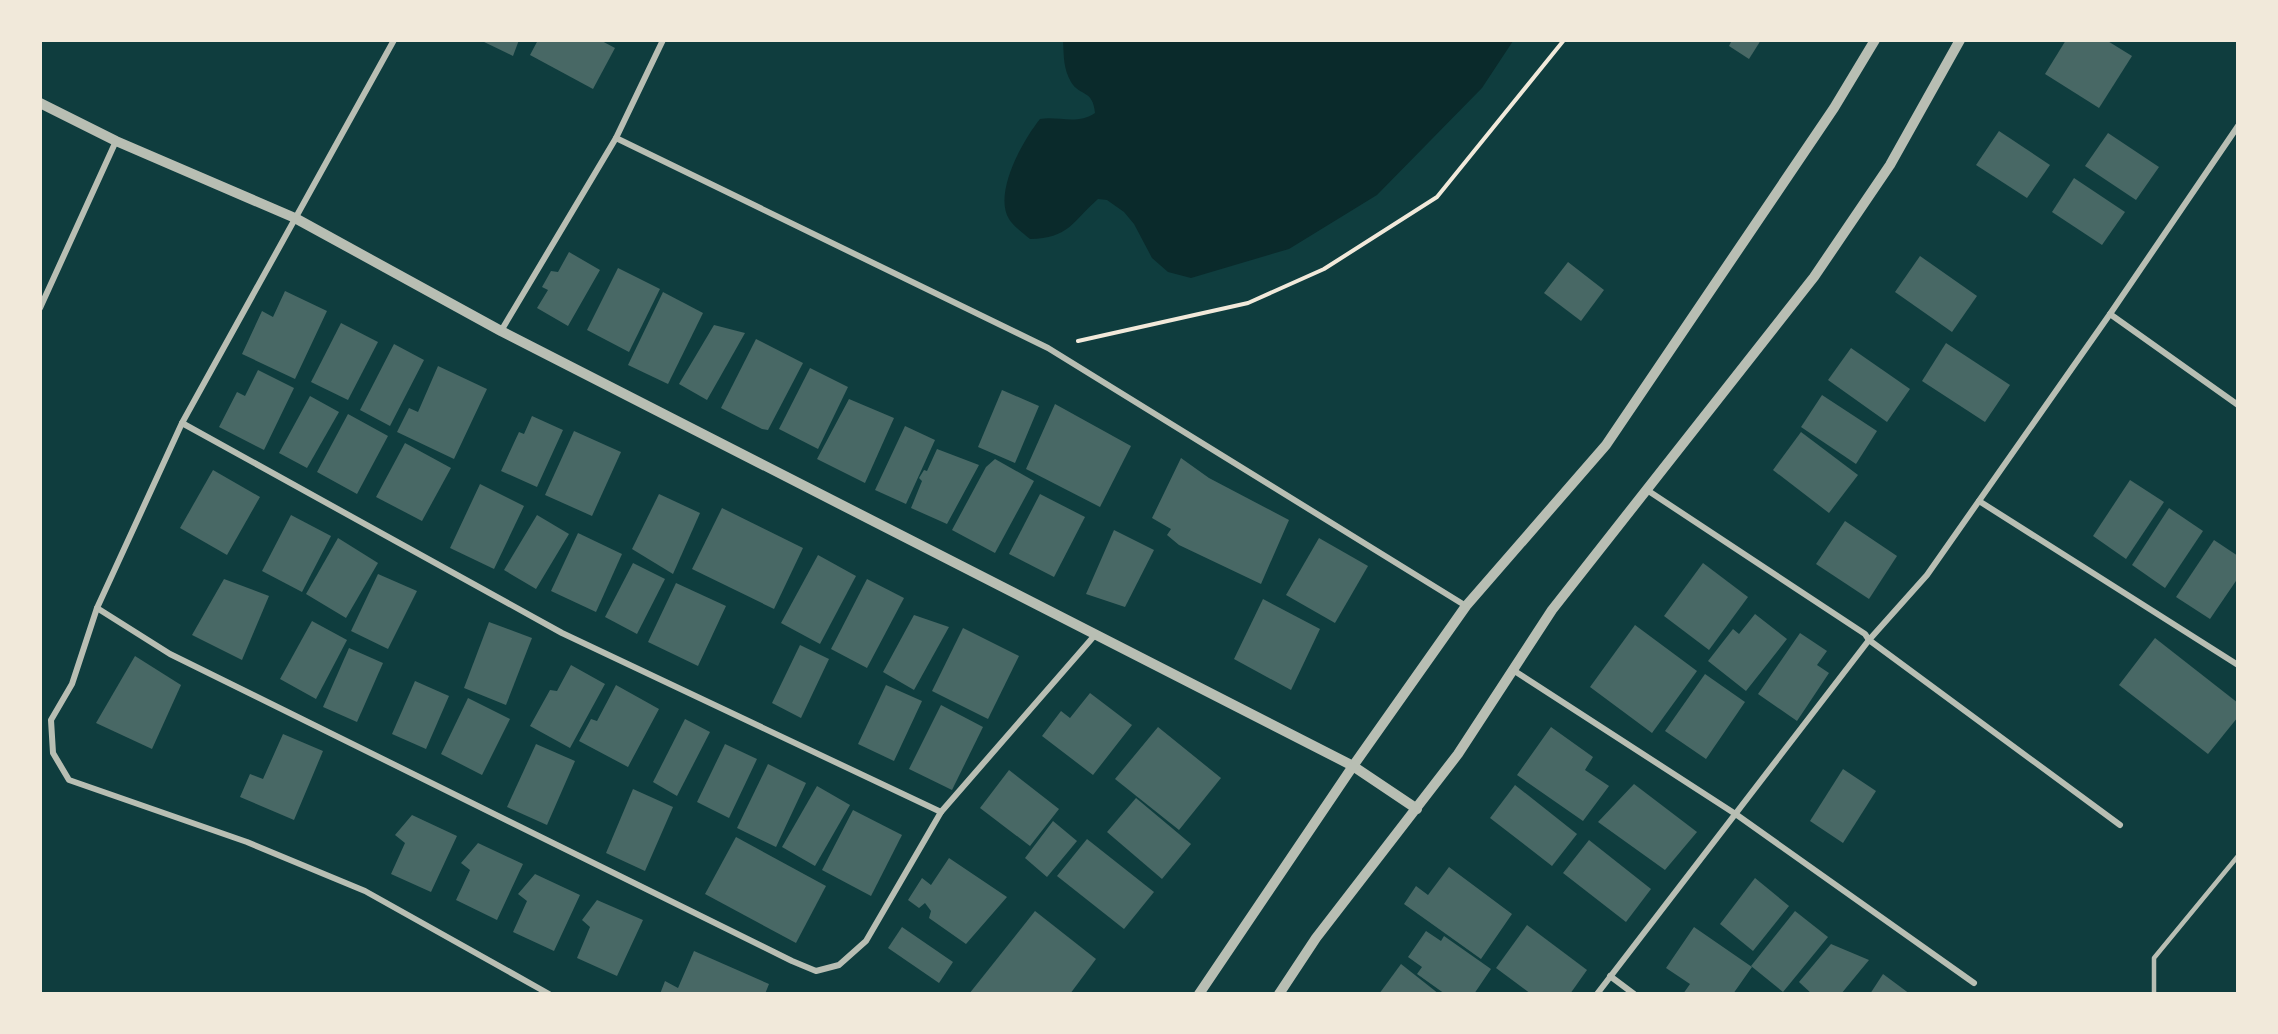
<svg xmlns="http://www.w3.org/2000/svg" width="2278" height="1034" font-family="'Public Sans',sans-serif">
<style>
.water{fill:#0a2a2b}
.building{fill:#486865}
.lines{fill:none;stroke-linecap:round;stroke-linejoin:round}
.path{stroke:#f1e9da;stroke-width:4}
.service{stroke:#b8beb3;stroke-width:4.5}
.minor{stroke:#b8beb3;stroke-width:6}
.tertiary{stroke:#b8beb3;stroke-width:10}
</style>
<rect width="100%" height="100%" fill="#0f3d3e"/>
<path class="water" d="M 1063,41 L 1063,40 L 1513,41 L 1482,88 L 1377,195 L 1289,249 L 1191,278 L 1168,272 L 1152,258 L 1134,224 L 1124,212 L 1107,200 L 1098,199 C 1071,223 1069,238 1030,239 C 1023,233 1014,227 1009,219 C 993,193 1023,140 1040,119 C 1058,116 1078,125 1095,113 C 1093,89 1080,97 1071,82 C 1063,68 1064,56 1063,41 Z"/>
<g class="building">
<path d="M 480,40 L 519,40 L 513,56 Z"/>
<path d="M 538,40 L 600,40 L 615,48 L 593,89 L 530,55 Z"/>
<path d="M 1732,40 L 1761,40 L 1749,59 L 1729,46 Z"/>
<path d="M 2066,40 L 2106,40 L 2132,56 L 2099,108 L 2045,74 Z"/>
<path d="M 1999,131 L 2050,165 L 2027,198 L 1976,165 Z"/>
<path d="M 2108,133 L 2159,167 L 2136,200 L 2085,166 Z"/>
<path d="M 2074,178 L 2125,212 L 2102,245 L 2052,212 Z"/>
<path d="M 569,252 L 600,270 L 568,326 L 537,308 L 548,290 L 542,287 L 551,271 L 558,272 Z"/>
<path d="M 1920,256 L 1977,296 L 1952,332 L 1895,292 Z"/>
<path d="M 1568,262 L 1604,290 L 1581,321 L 1544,293 Z"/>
<path d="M 618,268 L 660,289 L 629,352 L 587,330 Z"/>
<path d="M 285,291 L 327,311 L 295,379 L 242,354 L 262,311 L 273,317 Z"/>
<path d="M 663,292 L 703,313 L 668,384 L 628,365 Z"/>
<path d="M 341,323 L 378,342 L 348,400 L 311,382 Z"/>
<path d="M 714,325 L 745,333 L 707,400 L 679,384 Z"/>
<path d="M 756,339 L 803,363 L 768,430 L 762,429 L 721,408 Z"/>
<path d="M 1946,343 L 2010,385 L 1985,422 L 1922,381 Z"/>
<path d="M 394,344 L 424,360 L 390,426 L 360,410 Z"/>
<path d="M 1851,348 L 1910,389 L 1887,422 L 1828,380 Z"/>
<path d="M 438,366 L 487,389 L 454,459 L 397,432 L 409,408 L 418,412 Z"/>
<path d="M 810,368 L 848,387 L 818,449 L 779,429 Z"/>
<path d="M 258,370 L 294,388 L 264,450 L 219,427 L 237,392 L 245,396 Z"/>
<path d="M 1002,390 L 1039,406 L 1015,463 L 978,447 Z"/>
<path d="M 1822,395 L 1877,431 L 1856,464 L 1801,427 Z"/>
<path d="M 310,396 L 339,412 L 307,468 L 279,453 Z"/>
<path d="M 849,399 L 894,418 L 865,483 L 817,459 Z"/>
<path d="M 1055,404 L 1131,446 L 1100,507 L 1026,469 Z"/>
<path d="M 348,414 L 388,436 L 357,494 L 317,472 Z"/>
<path d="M 532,416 L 563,430 L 537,487 L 501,471 L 519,432 L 524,434 Z"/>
<path d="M 905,426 L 935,440 L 906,504 L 875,490 Z"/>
<path d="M 574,431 L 621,452 L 592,516 L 545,495 Z"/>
<path d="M 1801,432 L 1858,475 L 1829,513 L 1773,470 Z"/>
<path d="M 405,443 L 451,468 L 422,521 L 376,497 Z"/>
<path d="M 937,449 L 979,465 L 947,524 L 911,508 L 922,481 L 919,478 L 924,470 L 927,471 Z"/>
<path d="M 1181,458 L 1209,478 L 1289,520 L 1261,584 L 1179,545 L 1167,535 L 1171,529 L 1152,518 Z"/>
<path d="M 995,459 L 1034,481 L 995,553 L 952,530 L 986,467 Z"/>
<path d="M 213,470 L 260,497 L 227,555 L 180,528 Z"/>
<path d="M 2130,480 L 2164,502 L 2126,559 L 2093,536 Z"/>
<path d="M 480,484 L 524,506 L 494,569 L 450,548 Z"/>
<path d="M 659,494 L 700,513 L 673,574 L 632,549 Z"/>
<path d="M 1040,494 L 1085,517 L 1054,577 L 1009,554 Z"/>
<path d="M 722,508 L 803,548 L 774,609 L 692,569 Z"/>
<path d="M 2169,508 L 2203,531 L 2165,588 L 2132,565 Z"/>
<path d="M 291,515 L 331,536 L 302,592 L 262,571 Z"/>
<path d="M 537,515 L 569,534 L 536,589 L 504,570 Z"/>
<path d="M 1845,521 L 1897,556 L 1869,599 L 1816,564 Z"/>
<path d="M 1114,530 L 1154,550 L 1125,607 L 1086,594 Z"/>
<path d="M 578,533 L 622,554 L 596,612 L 551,591 Z"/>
<path d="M 338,538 L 378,563 L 346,618 L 306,594 Z"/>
<path d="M 1319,538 L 1368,566 L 1335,623 L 1286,595 Z"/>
<path d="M 2214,540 L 2238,556 L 2238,578 L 2210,619 L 2176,597 Z"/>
<path d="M 818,555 L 856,576 L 820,644 L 781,623 Z"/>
<path d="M 633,563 L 665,579 L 637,634 L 605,617 Z"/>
<path d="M 1703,563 L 1748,597 L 1709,650 L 1664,616 Z"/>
<path d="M 378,574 L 417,591 L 388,649 L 351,631 Z"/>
<path d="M 224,579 L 269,596 L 242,660 L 192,635 Z"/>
<path d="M 867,579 L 904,598 L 867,668 L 831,649 Z"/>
<path d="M 676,583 L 726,606 L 698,666 L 648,642 Z"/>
<path d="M 1263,599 L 1320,629 L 1291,690 L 1234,659 Z"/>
<path d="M 1755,614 L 1787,639 L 1746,691 L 1708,661 L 1733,629 L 1739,634 Z"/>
<path d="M 914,615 L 949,627 L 914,690 L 883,672 Z"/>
<path d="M 312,621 L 347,640 L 316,699 L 280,679 Z"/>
<path d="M 489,622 L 532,638 L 506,705 L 464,688 Z"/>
<path d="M 1635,625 L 1697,671 L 1652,733 L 1590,687 Z"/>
<path d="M 963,628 L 1019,656 L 988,719 L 932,691 Z"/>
<path d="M 1800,633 L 1827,651 L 1817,665 L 1829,673 L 1797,721 L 1758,694 Z"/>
<path d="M 2155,638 L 2238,703 L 2238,717 L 2208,754 L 2119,685 Z"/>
<path d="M 800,645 L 829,659 L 801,718 L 772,703 Z"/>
<path d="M 349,648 L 383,663 L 357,722 L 323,707 Z"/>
<path d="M 135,656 L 181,685 L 152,749 L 96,723 Z"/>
<path d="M 571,665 L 605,684 L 570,748 L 530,726 L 550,690 L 557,691 Z"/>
<path d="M 1705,674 L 1745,702 L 1706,759 L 1665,731 Z"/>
<path d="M 415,681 L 449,696 L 426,749 L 392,734 Z"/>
<path d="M 616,685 L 659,709 L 628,767 L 579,741 L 591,719 L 597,721 Z"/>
<path d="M 886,685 L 922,701 L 894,761 L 858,744 Z"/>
<path d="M 1090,693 L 1132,725 L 1093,775 L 1042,736 L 1061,711 L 1070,718 Z"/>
<path d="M 468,698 L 510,719 L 482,775 L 441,754 Z"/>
<path d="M 941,705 L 983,727 L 952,790 L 909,769 Z"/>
<path d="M 685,719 L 710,732 L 677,796 L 653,782 Z"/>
<path d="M 1158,727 L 1221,778 L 1179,830 L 1115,779 Z"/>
<path d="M 1551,727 L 1593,757 L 1585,770 L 1609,786 L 1583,821 L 1517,775 Z"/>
<path d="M 283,734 L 323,751 L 294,820 L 240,797 L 250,774 L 263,779 Z"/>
<path d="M 536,744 L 575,761 L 547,825 L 507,807 Z"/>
<path d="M 725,744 L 757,759 L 729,818 L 697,802 Z"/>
<path d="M 768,764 L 806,783 L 776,847 L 737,828 Z"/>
<path d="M 1843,769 L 1876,791 L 1843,843 L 1810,821 Z"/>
<path d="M 1009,770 L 1059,809 L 1030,846 L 980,808 Z"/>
<path d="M 1634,784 L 1697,832 L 1665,870 L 1598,822 Z"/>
<path d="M 1515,785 L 1577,834 L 1552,866 L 1490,818 Z"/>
<path d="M 817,786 L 850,805 L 815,866 L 782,847 Z"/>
<path d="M 633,789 L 673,807 L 645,871 L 606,853 Z"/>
<path d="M 1136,798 L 1191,844 L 1162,879 L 1107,832 Z"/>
<path d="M 853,810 L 902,835 L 871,896 L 822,870 Z"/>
<path d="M 412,815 L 457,836 L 431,892 L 391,874 L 405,843 L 395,835 Z"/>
<path d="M 1053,821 L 1077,841 L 1047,877 L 1025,858 Z"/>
<path d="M 736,837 L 826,886 L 796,943 L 705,894 Z"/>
<path d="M 1087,839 L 1154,892 L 1124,929 L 1057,876 Z"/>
<path d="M 1589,840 L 1651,889 L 1626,922 L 1563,873 Z"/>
<path d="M 478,843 L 523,864 L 497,920 L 456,900 L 470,870 L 461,863 Z"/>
<path d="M 949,858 L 1007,897 L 966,944 L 929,918 L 931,911 L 925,903 L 919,908 L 908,900 L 922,878 L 931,885 Z"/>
<path d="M 1449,867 L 1512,914 L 1481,959 L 1404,904 L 1416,886 L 1428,895 Z"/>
<path d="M 535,874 L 580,895 L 554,951 L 513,932 L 527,901 L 518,894 Z"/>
<path d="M 1755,878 L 1789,906 L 1753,951 L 1720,924 Z"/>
<path d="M 597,900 L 643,920 L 617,976 L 577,958 L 590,927 L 582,920 Z"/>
<path d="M 1035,911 L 1096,959 L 1070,994 L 969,994 Z"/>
<path d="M 1795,911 L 1828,937 L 1783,992 L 1751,966 Z"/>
<path d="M 1527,925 L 1587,970 L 1570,994 L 1531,994 L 1496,968 Z"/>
<path d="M 902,927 L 953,962 L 939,983 L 888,948 Z"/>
<path d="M 1694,927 L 1752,967 L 1733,994 L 1683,994 L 1690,984 L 1666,968 Z"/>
<path d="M 1426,931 L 1441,941 L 1444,936 L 1491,969 L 1474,994 L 1445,994 L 1417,974 L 1422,967 L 1408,957 Z"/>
<path d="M 1831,944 L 1869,960 L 1841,994 L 1812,994 L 1799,982 Z"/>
<path d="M 694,951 L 769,984 L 765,994 L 660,994 L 665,981 L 678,988 Z"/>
<path d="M 1401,964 L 1439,994 L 1379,994 Z"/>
<path d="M 1883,974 L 1910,994 L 1870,994 Z"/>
</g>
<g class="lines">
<path class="path" d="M 1078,341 L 1248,303 L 1324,269 L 1437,197 L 1564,40"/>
<path class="service" d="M 2154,994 L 2154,958 L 2238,856"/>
<g class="minor">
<path d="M 394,40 L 182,423 L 97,608 L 170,654 L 792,961 L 816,971 L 839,965 L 866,941 L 941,812 L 1095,635"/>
<path d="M 616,138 L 1048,348 L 1466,606"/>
<path d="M 40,308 L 116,141"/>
<path d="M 2110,314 L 2238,405"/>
<path d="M 501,331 L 616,138 L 663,40"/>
<path d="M 182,423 L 562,633 L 941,812"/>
<path d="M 1647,490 L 1865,634 L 1869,640 L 1927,575 L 2110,314 L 2238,126"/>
<path d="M 1979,501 L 2238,665"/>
<path d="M 97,608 L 72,684 L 51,720 L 53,753 L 69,780 L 247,842 L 365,891 L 549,994"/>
<path d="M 1513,670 L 1737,815 L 1974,983"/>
<path d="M 1610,976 L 1634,994"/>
<path d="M 1597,994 L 1869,640 L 2120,825"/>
</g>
<g class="tertiary">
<path d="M 40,103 L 116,141 L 295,218 L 501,331 L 1353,766 L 1417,809"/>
<path d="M 1199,994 L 1353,766 L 1466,606 L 1606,445 L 1834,108 L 1875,40"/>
<path d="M 1279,994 L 1316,938 L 1458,754 L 1552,610 L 1814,277 L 1890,165 L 1960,40"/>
</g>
</g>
<rect width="2278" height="1034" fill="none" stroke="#f1e9da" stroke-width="84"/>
</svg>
